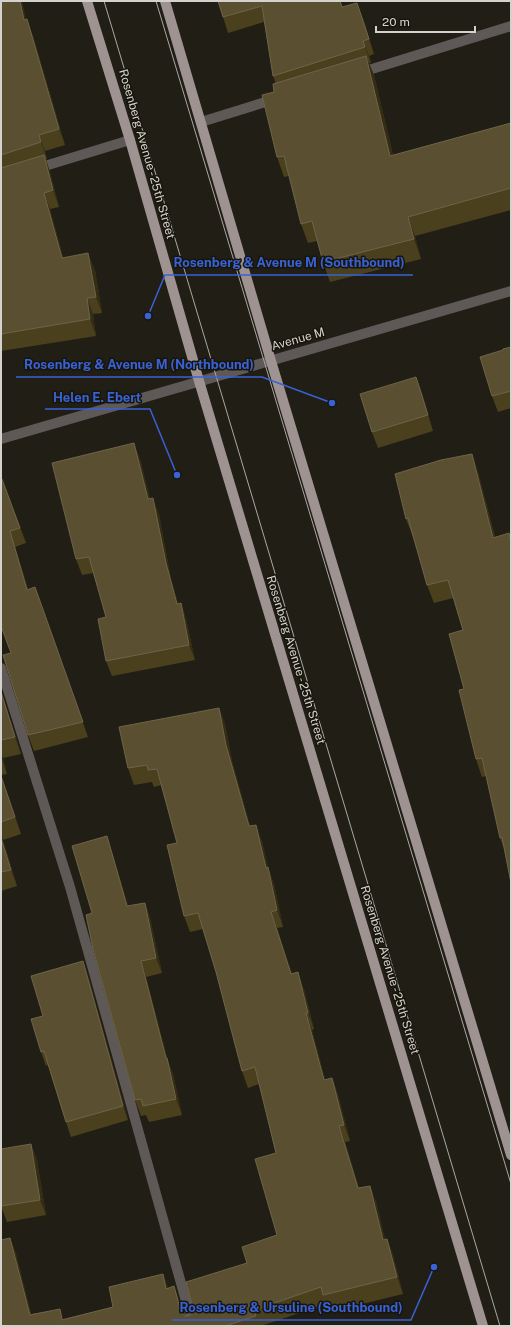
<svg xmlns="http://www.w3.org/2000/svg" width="512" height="1327" font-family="'Public Sans',sans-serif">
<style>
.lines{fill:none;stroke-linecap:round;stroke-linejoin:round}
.minor{stroke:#5e5957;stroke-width:10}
.major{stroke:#9f9391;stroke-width:10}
.tram{stroke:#aaa8a2;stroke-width:1}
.wall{fill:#4b401e}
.shaded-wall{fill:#342c13}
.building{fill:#5a5031;stroke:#6d6449}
.labels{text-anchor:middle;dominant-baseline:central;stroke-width:3;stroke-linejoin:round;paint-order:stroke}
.street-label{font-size:12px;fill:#d4d2cc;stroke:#18150d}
.leader{fill:none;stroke:#3862d6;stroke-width:1.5}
.callout-dot{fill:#3862d6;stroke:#18150d;stroke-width:1.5}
.callout-label{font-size:13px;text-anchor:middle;font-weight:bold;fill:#3862d6;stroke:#18150d;stroke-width:3;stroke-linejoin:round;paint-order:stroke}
</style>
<rect width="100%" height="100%" fill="#211e16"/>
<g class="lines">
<g class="minor">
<path d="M 359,73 L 511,26"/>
<path d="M 201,122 L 275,99"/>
<path d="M 35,169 L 130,140"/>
<path d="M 1,439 L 511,291"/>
<path d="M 1,668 L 70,887 L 193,1326"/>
</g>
<g class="major">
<path d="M 87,1 L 130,140 L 199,381 L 483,1326"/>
<path d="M 165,1 L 271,361 L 511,1155"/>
</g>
<g class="tram">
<path d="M 104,1 L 500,1326"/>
<path d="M 156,1 L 511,1184"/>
</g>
</g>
<g class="wall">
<path d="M 1,1 L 26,19 L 33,36 L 65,145 L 45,151 L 47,159 L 46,159 L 50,172 L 59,207 L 50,209 L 63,257 L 95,270 L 102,313 L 93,314 L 96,336 L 1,351 Z"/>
<path d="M 218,1 L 343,7 L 363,18 L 374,54 L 369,56 L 371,63 L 369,63 L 374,75 L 393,155 L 511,123 L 511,210 L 415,236 L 421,259 L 330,282 L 323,262 L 317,241 L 308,243 L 301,224 L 289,176 L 284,177 L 277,157 L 274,92 L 276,84 L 273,76 L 264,22 L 228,33 Z"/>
<path d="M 511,347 L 511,408 L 498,412 L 492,396 L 503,350 Z"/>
<path d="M 416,377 L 422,393 L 433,431 L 378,448 L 372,432 Z"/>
<path d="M 140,459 L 150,499 L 159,514 L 171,579 L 178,604 L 181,603 L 186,619 L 195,660 L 112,676 L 106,661 L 106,617 L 93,573 L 82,575 L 76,559 Z"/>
<path d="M 478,472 L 495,537 L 509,533 L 511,540 L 511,883 L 504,849 L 500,838 L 486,776 L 482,777 L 476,759 L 464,689 L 463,630 L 453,598 L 434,603 L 427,585 L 413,536 L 413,537 L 406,519 Z"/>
<path d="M 2,479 L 26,543 L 15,547 L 28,589 L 35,587 L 88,737 L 34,751 L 28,735 L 11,653 Z"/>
<path d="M 1,690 L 21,754 L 3,758 L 7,774 L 1,775 L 21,834 L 3,840 L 17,886 L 1,891 Z"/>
<path d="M 219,708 L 225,724 L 232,761 L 250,826 L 262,841 L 268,868 L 274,884 L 283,927 L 277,928 L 292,974 L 304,989 L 314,1029 L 312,1030 L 325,1080 L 332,1078 L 338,1095 L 350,1141 L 345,1142 L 359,1188 L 370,1186 L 376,1202 L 385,1239 L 387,1239 L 393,1255 L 403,1294 L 329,1312 L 326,1304 L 261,1326 L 1,1326 L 10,1238 L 16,1254 L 31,1314 L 60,1309 L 63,1319 L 113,1307 L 163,1274 L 168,1288 L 174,1286 L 180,1303 L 183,1313 L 185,1316 L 188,1316 L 192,1314 L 277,1235 L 276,1153 L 259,1084 L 248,1088 L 242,1071 L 216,972 L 203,929 L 190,932 L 184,916 L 177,843 L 161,785 L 154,787 L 152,782 L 134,785 L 128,768 Z"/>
<path d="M 112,852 L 128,906 L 145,903 L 150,918 L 162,973 L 146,977 L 168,1061 L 173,1074 L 182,1115 L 149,1122 L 146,1115 L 141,1116 L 135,1100 L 92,913 Z"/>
<path d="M 88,976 L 128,1120 L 71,1137 L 66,1122 L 48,1065 L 46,1066 L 41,1052 L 43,1016 Z"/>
<path d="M 31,1144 L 37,1160 L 46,1215 L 7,1222 L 1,1206 Z"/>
</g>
<g class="shaded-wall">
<path d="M 20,1 L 22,1 L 30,36 L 24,20 Z"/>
<path d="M 340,1 L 341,1 L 347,23 L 342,7 Z"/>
<path d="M 357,3 L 363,18 L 374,54 Z"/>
<path d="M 27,19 L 33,36 L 65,145 L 59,129 Z"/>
<path d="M 363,41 L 369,56 L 371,63 L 365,47 Z"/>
<path d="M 366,56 L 374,75 L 398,176 L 390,156 Z"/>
<path d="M 39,135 L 45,151 L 47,159 L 41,142 Z"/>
<path d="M 44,155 L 50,172 L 59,207 L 53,190 Z"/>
<path d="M 44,193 L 50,209 L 68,274 L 62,258 Z"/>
<path d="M 408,217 L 415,236 L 421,259 L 414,239 Z"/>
<path d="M 88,253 L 95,270 L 102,313 L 96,297 Z"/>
<path d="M 87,298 L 93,314 L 96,336 L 90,319 Z"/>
<path d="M 416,377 L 422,393 L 433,431 L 428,415 Z"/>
<path d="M 134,443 L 140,459 L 154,515 L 148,499 Z"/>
<path d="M 472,454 L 478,472 L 499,556 L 493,538 Z"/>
<path d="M 153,498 L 159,514 L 171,579 L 183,620 L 177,604 L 166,563 Z"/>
<path d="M 10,531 L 15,547 L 32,605 L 27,590 Z"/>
<path d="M 181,603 L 186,619 L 195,660 L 189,645 Z"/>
<path d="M 1,690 L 21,754 L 15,737 L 1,692 Z"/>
<path d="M 219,708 L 225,724 L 232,761 L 255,843 L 249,826 L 226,745 Z"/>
<path d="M 1,752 L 3,758 L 7,774 L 1,757 Z"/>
<path d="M 256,825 L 262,841 L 268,868 L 274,884 L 283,927 L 277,910 L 266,868 Z"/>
<path d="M 1,835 L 3,840 L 17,886 L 11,870 L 1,838 Z"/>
<path d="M 107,836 L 112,852 L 133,922 L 127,906 Z"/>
<path d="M 145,903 L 150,918 L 162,973 L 156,958 Z"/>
<path d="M 271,912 L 277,928 L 297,991 L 291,974 Z"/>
<path d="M 83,961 L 88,976 L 128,1120 L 123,1106 Z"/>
<path d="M 141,961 L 146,977 L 168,1061 L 173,1074 L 182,1115 L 176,1099 Z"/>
<path d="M 298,972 L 304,989 L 314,1029 L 308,1013 Z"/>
<path d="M 306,1013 L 312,1030 L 330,1097 L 324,1080 Z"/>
<path d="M 332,1078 L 338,1095 L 350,1141 L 344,1125 Z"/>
<path d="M 339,1126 L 345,1142 L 364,1205 L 358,1188 Z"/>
<path d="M 31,1144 L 37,1160 L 46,1215 L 40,1200 Z"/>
<path d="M 370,1186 L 376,1202 L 389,1256 L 383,1240 Z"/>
<path d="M 10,1238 L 16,1254 L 34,1326 L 30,1315 Z"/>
<path d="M 387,1239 L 393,1255 L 403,1294 L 397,1277 Z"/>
<path d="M 163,1274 L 169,1291 L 166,1289 Z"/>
<path d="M 174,1286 L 180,1303 L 186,1326 L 181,1312 Z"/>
<path d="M 60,1309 L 66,1326 L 62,1320 Z"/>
</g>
<g class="building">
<path d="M 1,1 L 20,1 L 24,20 L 27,19 L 59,129 L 39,135 L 41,142 L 1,155 Z"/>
<path d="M 218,1 L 340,1 L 342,7 L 357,3 L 369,39 L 363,41 L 365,47 L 273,76 L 262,6 L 223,17 Z"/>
<path d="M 366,56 L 390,156 L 511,123 L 511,188 L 408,217 L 414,239 L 323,262 L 312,221 L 301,224 L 284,156 L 277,157 L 262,95 L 274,92 L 273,84 Z"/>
<path d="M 44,155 L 53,190 L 44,193 L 62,258 L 88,253 L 96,297 L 87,298 L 90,319 L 1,334 L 1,168 Z"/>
<path d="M 511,347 L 511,391 L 492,396 L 480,357 L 503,350 L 503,349 Z"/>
<path d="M 416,377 L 428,415 L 372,432 L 360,394 Z"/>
<path d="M 134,443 L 148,499 L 153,498 L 166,563 L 177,604 L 181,603 L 189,645 L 106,661 L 98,619 L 106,617 L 89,557 L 76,559 L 52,463 Z"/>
<path d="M 472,454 L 493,538 L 509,533 L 511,542 L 511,883 L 502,837 L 500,838 L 482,758 L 476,759 L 459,690 L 464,689 L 449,634 L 463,630 L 448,580 L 427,585 L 408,518 L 406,519 L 395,474 L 441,460 Z"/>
<path d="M 1,479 L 2,479 L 20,528 L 10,531 L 27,590 L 35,587 L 83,722 L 28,735 L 3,655 L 11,653 L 1,626 Z"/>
<path d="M 1,692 L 15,737 L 1,740 Z"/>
<path d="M 219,708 L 226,745 L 249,826 L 256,825 L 266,868 L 268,867 L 277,910 L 271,912 L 291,974 L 298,972 L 308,1013 L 306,1013 L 324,1080 L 332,1078 L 344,1125 L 339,1126 L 358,1188 L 370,1186 L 383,1240 L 387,1239 L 397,1277 L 323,1295 L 321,1287 L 254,1310 L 256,1316 L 225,1326 L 1,1326 L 1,1240 L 10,1238 L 30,1315 L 60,1309 L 62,1320 L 113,1307 L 109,1287 L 163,1274 L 166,1289 L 174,1286 L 181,1312 L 185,1316 L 188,1316 L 192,1314 L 193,1308 L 186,1282 L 247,1263 L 242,1247 L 277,1235 L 255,1159 L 276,1153 L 255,1067 L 242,1071 L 216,972 L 198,913 L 184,916 L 167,845 L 177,843 L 157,769 L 148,770 L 147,765 L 128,768 L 119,727 Z"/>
<path d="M 1,776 L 15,817 L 1,822 Z"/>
<path d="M 107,836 L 127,906 L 145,903 L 156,958 L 141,961 L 166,1058 L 167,1058 L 176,1099 L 143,1106 L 141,1099 L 135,1100 L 93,949 L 86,915 L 92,913 L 72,846 Z"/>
<path d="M 1,838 L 11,870 L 1,872 Z"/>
<path d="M 83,961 L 123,1106 L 66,1122 L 44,1051 L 41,1052 L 31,1019 L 43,1016 L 31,976 Z"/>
<path d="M 31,1144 L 40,1200 L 1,1206 L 1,1149 Z"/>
</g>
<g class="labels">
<g class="street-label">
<text transform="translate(147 154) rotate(74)">Rosenberg Avenue - 25th Street</text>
<text transform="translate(298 339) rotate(-16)">Avenue M</text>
<text transform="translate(296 660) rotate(73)">Rosenberg Avenue - 25th Street</text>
<text transform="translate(390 970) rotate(73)">Rosenberg Avenue - 25th Street</text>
</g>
</g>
<path class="leader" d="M148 316L165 275H413M332 403L262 377H16M177 475L150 409H45M434 1267L411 1320H172"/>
<g class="callout-dot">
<circle cx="148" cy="316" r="4"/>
<circle cx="332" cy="403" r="4"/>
<circle cx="177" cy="475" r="4"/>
<circle cx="434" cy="1267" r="4"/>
</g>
<g class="callout-label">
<text x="289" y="267">Rosenberg &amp; Avenue M (Southbound)</text>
<text x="139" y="369">Rosenberg &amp; Avenue M (Northbound)</text>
<text x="97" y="402">Helen E. Ebert</text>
<text x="291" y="1312">Rosenberg &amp; Ursuline (Southbound)</text>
</g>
<rect width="512" height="1327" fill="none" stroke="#d4d2cc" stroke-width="4"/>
<path d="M376 26v6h99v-6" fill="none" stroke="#d4d2cc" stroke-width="2"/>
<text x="382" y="26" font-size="12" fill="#d4d2cc" stroke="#18150d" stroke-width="3" paint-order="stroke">20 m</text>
</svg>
